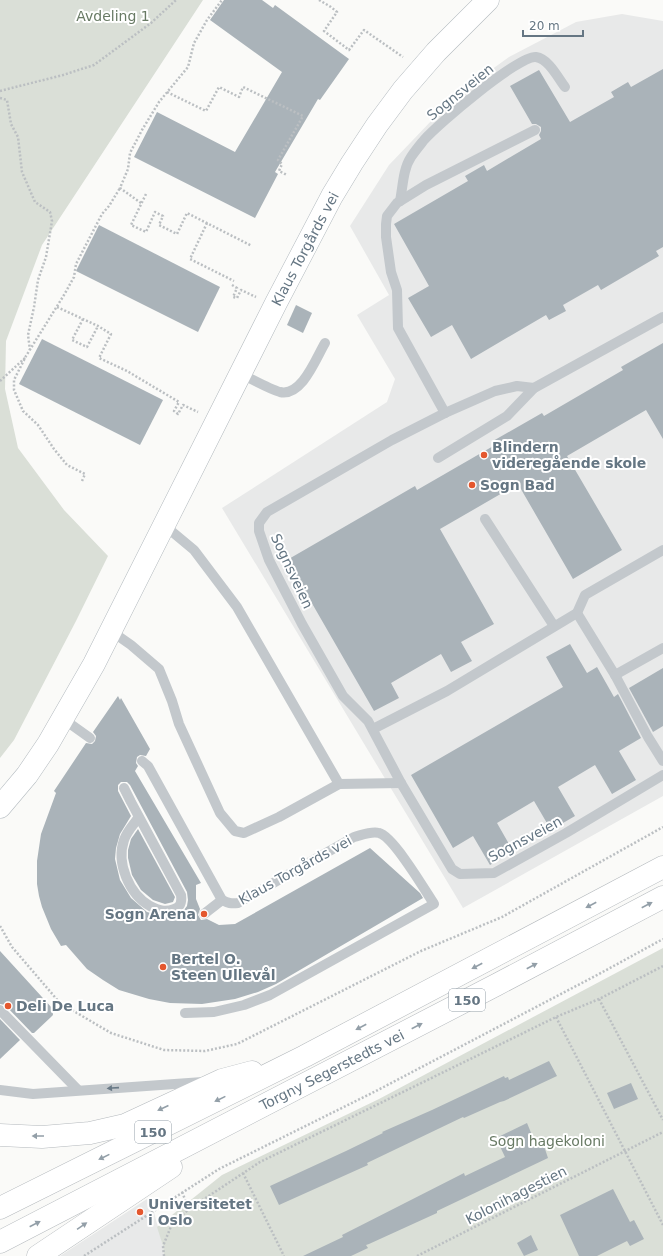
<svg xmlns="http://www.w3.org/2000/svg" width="663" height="1256" font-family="'DejaVu Sans',sans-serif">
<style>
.built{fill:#e8e9e9}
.green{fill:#dadfd7}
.building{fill:#aab3b9;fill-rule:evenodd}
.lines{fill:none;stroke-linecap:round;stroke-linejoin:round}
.secondary-casing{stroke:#b3babf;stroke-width:23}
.trunk-casing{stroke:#b4b9bd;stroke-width:23}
.path{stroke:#bbbfc2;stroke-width:2.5;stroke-dasharray:2 2;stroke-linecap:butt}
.service{stroke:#c3c8cc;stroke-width:10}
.secondary{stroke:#fff;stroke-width:22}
.trunk{stroke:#fff;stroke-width:22}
.oneway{fill:#939fa8}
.oneway2{fill:#6a7a87}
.poi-dot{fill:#e4572e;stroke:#fff;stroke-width:1.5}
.labels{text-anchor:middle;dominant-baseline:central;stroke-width:4;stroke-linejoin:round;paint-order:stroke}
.shield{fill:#fff;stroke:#939fa8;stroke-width:1}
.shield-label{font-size:13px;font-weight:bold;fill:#657683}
.park-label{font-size:14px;fill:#687a64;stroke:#fff}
.street-label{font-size:14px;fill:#657683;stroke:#fff}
.poi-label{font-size:14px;font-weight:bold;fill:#657683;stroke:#fff;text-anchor:start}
</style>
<rect width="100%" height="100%" fill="#fafaf8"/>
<g class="built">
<path d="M 622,14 L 663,21 L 663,796 L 463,908 L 222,508 L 387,402 L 395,379 L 357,315 L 389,295 L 350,226 L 389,165 L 455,96 L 509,57 L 576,22 Z"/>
<path d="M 150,1197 L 163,1246 L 164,1256 L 60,1256 Z"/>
</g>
<g class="green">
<path d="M 0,0 L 203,0 L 42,245 L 6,341 L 5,389 L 18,448 L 64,510 L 108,556 L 76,621 L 14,740 L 0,758 Z"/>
<path d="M 663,948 L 663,1256 L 164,1256 L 163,1246 L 157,1227 L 222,1175 L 379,1099 Z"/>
</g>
<g class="building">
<path d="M 224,0 L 262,0 L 273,8 L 275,5 L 349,59 L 320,100 L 318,99 L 275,172 L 278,174 L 255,218 L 134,157 L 157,112 L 235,152 L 282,72 L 210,20 Z"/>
<path d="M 663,69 L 663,247 L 656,251 L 659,256 L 601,290 L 598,285 L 563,305 L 566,311 L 549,320 L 546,315 L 471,359 L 452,325 L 431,337 L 408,298 L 429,286 L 394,224 L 468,181 L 465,176 L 484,165 L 487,171 L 541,139 L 539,135 L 541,131 L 541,127 L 536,124 L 532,124 L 510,86 L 539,70 L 570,122 L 614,97 L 611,92 L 628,82 L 631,87 Z"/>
<path d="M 99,225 L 220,287 L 198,332 L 76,271 Z"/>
<path d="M 296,305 L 312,313 L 303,333 L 287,325 Z"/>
<path d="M 42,339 L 163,400 L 140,445 L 19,384 Z"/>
<path d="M 663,343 L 663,439 L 646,410 L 567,456 L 622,550 L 573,579 L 518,484 L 440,529 L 494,624 L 461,642 L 472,661 L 451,672 L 441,654 L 391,683 L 399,698 L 374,711 L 287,560 L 415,486 L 417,490 L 495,445 L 493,441 L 542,413 L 544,416 L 623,370 L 621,367 Z"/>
<path d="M 570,644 L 587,673 L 597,667 L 614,697 L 618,694 L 641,738 L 619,751 L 636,780 L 612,794 L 595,765 L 558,787 L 575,816 L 551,830 L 534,801 L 497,823 L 513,851 L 490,865 L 473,836 L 453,848 L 411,775 L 563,687 L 546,657 Z"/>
<path d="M 663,668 L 663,726 L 653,732 L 629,688 Z"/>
<path d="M 118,696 L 120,700 L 121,698 L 150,749 L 146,756 L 140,755 L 137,757 L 136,763 L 138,766 L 135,771 L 201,883 L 196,885 L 196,899 L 200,909 L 198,915 L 201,920 L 207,919 L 219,925 L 235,924 L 370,848 L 420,893 L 423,898 L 276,984 L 258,992 L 235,999 L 202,1004 L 170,1003 L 149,999 L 119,990 L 103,980 L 87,969 L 66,945 L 61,946 L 51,929 L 42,907 L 39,896 L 37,884 L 37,861 L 41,834 L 56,793 L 54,791 L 86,743 L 92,744 L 95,741 L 96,736 L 93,732 ZM 121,782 L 127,782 L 130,785 L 187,892 L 188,900 L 187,906 L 184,910 L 179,914 L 164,917 L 147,912 L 131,898 L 120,880 L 115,859 L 116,848 L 120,834 L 131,816 L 118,791 L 118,785 Z"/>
<path d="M 138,829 L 175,897 L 173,902 L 165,904 L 153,900 L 141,890 L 132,875 L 128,858 L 128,850 L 131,839 Z"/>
<path d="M 0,951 L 52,1008 L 53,1015 L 51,1017 L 34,1033 L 32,1033 L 5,1005 L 0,1004 Z"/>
<path d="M 0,1019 L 20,1040 L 0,1059 Z"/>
<path d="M 549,1061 L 557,1076 L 504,1101 L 500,1102 L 464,1118 L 463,1117 L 367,1163 L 368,1165 L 279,1205 L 270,1186 L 346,1151 L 383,1133 L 382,1132 L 432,1110 L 504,1076 L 505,1078 L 508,1077 L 509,1080 Z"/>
<path d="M 631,1083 L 638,1099 L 614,1109 L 607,1093 Z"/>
<path d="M 527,1123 L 534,1140 L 541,1137 L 548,1158 L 437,1211 L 437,1213 L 369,1244 L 366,1245 L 368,1248 L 351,1256 L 303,1256 L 343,1237 L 342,1235 L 464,1173 L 465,1176 L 505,1157 L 496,1138 Z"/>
<path d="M 613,1189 L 630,1222 L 634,1220 L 644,1239 L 630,1246 L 627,1241 L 597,1256 L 579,1256 L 560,1215 Z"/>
<path d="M 531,1235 L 538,1250 L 524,1256 L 517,1243 Z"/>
</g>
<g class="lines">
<defs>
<path id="secondary" d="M 0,807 L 27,775 L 48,744 L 94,664 L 276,303 L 332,196 L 352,163 L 377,125 L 403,90 L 436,52 L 488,0"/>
<g id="trunk">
<path d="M 0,1135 L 42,1137 L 90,1133 L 125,1125 L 222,1080 L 252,1072"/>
<path d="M 0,1208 L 305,1056 L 663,867"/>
<path d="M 0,1242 L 496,985 L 663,897"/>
<path d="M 38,1256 L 171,1167"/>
</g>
</defs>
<use href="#secondary" class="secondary-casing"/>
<use href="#trunk" class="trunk-casing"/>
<g class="path">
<path d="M 319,0 L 331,7 L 337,12 L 324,31 L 349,50 L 364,30 L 403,57"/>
<path d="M 0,91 L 63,75 L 94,65 L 151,23 L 176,0"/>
<path d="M 167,92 L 206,111 L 219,87 L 239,97 L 243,87 L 303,116 L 278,160 L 282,164 L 279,171 L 287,175"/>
<path d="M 0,98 L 7,100 L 11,124 L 18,137 L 22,172 L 35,202 L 50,212 L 52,221 L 46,257 L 38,280 L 34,307 L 28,335 L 30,350"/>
<path d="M 146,194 L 131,225 L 146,232 L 155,212 L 163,216 L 159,225 L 177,234 L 187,213 L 252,246"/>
<path d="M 141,203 L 120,188 L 128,169 L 130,153 L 142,130 L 159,102 L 188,67 L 194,43 L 207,20 L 222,0"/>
<path d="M 207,223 L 190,259 L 234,281"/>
<path d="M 232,285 L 237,288 L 233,297 L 237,298 L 241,290 L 256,297"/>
<path d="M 57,307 L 98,326 L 111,334 L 99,358 L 127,371 L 179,402 L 174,411 L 178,414 L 183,405 L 198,412"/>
<path d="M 83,319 L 72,340 L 87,347 L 98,326"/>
<path d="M 0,381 L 26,357"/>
<path d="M 82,481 L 85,474 L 67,465 L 54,449 L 38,425 L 23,411 L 14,390 L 14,380 L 26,356 L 64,295 L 74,277 L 76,264 L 102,214 L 109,206 L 120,188"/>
<path d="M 0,926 L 12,947 L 60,1003 L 111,1033 L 164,1050 L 205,1051 L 237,1044 L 421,951 L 502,917 L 663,827"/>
<path d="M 599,999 L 663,1120"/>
<path d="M 556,1017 L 663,1225"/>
<path d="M 243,1173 L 284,1256"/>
<path d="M 182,1192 L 189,1209"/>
<path d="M 84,1256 L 219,1169 L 376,1091 L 599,974 L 663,939"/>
<path d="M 164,1256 L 163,1246 L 172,1224 L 189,1209 L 260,1162 L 556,1017 L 599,999 L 663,966"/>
<path d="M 417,1256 L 663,1132"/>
</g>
<g class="service">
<path d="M 400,201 C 403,186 403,169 411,157 C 415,151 420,145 424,140 C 438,124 519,55 536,57 C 549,59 558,78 565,87"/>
<path d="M 241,374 C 252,379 269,389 280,392 C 302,397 316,358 325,343"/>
<path d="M 534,388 L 517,386 L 495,391 L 445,413 L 392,440 L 267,512 L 259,523 L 259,531 L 269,560 L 302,624 L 343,696 L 368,721 L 401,783 L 452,869 L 460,874 L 494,873 L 566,833 L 663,775"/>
<path d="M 445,413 L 398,328 L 397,290 L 391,272 L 386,237 L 386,224 L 387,216 L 397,203 L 426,185 L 535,130"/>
<path d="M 438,458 L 507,416 L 534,388 L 663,317"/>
<path d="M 485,519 L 554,626"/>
<path d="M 164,525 L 194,550 L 237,607 L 339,784"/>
<path d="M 577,613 L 615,675 L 648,737 L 663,761"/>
<path d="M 111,631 L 131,645 L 159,669 L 172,701 L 179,724 L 220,813 L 235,831 L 244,833 L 279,817 L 339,784 L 401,783"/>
<path d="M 615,675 L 663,648"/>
<path d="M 62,718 L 90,738"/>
<path d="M 373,729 L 447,691 L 577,613 L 585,595 L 663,550"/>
<path d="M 142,761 L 148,766 L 222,900 C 228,903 231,904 238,903 L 354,837 C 362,835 371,831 379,833 C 393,836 425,890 434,904 L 270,995 L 244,1005 L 214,1012 L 185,1013"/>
<path d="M 124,788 L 131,802 L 181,895 C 182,902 181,907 174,909 C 165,913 158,910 150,906 C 129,894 116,863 124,840 C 127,831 134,824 139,817"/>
<path d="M 204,914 L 222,900"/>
<path d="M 0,1010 L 78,1090"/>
<path d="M 0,1090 L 33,1094 L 203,1082"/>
</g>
<use href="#secondary" class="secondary"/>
<use href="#trunk" class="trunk"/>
</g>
<defs><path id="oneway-solid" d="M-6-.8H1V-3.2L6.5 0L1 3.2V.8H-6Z"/></defs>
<g class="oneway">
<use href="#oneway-solid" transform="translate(591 905) rotate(152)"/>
<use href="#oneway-solid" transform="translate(647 905) rotate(-28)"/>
<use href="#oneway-solid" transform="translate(477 966) rotate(152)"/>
<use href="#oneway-solid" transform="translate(532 966) rotate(-28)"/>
<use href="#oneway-solid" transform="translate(417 1026) rotate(-27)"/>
<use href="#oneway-solid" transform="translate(361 1027) rotate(152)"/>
<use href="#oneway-solid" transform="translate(220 1099) rotate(154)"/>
<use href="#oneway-solid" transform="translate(163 1108) rotate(155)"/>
<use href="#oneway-solid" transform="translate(38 1136) rotate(180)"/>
<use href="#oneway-solid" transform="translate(104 1157) rotate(154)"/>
<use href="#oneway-solid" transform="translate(35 1224) rotate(-27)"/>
<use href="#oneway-solid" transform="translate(82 1226) rotate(-34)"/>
</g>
<use class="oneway2" href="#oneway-solid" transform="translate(113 1088) rotate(176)"/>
<g class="poi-dot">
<circle cx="484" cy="455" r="4"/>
<circle cx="472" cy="485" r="4"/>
<circle cx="204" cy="914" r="4"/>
<circle cx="163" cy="967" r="4"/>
<circle cx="8" cy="1006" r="4"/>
<circle cx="140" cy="1212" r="4"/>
</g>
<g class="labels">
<g class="shield">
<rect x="449" y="989" width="36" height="22" rx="3"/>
<rect x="135" y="1121" width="36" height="22" rx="3"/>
</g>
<g class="shield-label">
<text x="467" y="1000">150</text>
<text x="153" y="1132">150</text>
</g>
<g class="park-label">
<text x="113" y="16">Avdeling 1</text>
<text x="547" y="1141">Sogn hagekoloni</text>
</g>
<g class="street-label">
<text transform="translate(460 92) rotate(-39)">Sognsveien</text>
<text transform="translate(305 249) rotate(-62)">Klaus Torgårds vei</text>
<text transform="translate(292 571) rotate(65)">Sognsveien</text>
<text transform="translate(525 839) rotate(-28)">Sognsveien</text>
<text transform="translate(295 870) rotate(-29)">Klaus Torgårds vei</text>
<text transform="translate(332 1070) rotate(-27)">Torgny Segerstedts vei</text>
<text transform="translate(516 1195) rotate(-27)">Kolonihagestien</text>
</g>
<g class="poi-label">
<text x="492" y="447">Blindern<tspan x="492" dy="16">videregående skole</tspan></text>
<text x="480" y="485">Sogn Bad</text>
<text x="196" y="914" text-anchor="end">Sogn Arena</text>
<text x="171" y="959">Bertel O.<tspan x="171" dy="16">Steen Ullevål</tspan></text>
<text x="16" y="1006">Deli De Luca</text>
<text x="148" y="1204">Universitetet<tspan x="148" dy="16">i Oslo</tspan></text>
</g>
</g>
<path d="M523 30v6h60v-6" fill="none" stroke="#657683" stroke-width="2"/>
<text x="529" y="30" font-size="12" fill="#657683" stroke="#ffffff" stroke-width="3" paint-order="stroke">20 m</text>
</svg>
